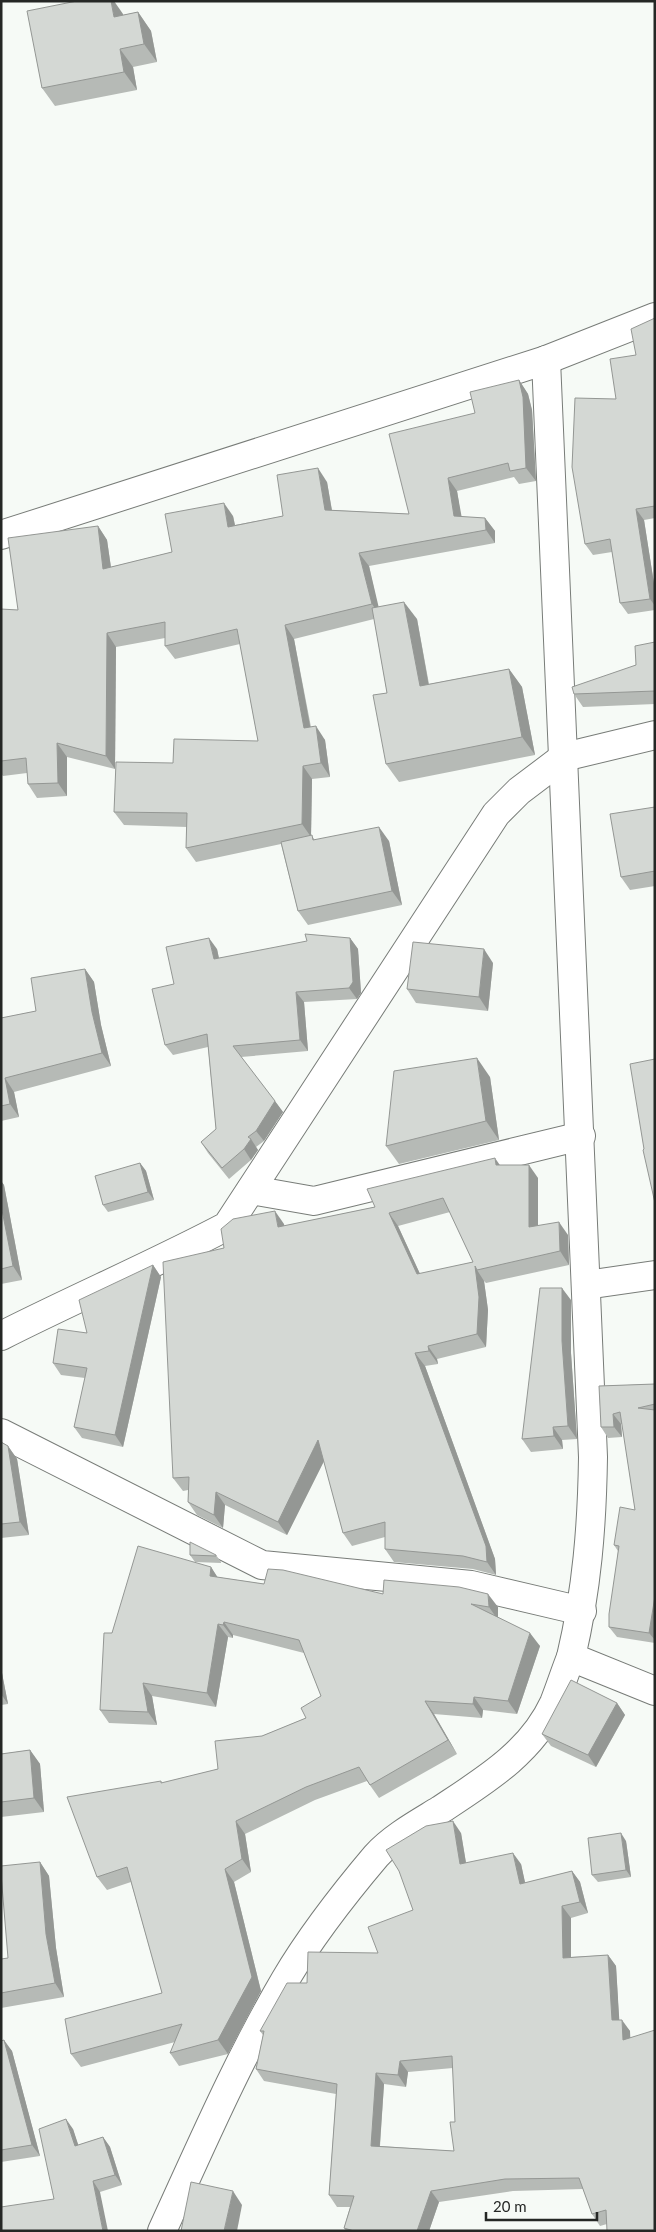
<svg xmlns="http://www.w3.org/2000/svg" width="656" height="2232" font-family="Lato,sans-serif">
<style>
.lines{fill:none;stroke-linecap:round;stroke-linejoin:round}
.minor-casing{stroke:#787c78;stroke-width:30}
.minor{stroke:#fff;stroke-width:28}
.wall{fill:#b6bab6;fill-rule:evenodd}
.shaded-wall{fill:#949794}
.building{fill:#d4d8d4;stroke:#949794;fill-rule:evenodd}
</style>
<rect width="100%" height="100%" fill="#f6faf6"/>
<g class="lines">
<defs>
<g id="minor">
<path d="M 546,360 L 593,1457 C 592,1526 587,1589 571,1657 L 655,1691"/>
<path d="M 1,535 L 546,360 L 655,317"/>
<path d="M 251,1190 L 314,1201 L 581,1136"/>
<path d="M 586,1285 L 655,1275"/>
<path d="M 1,1336 C 76,1298 153,1265 227,1226 L 496,814 L 519,791 L 564,757 L 655,735"/>
<path d="M 1,1433 L 262,1565 L 471,1585 L 582,1611"/>
<path d="M 162,2231 C 201,2146 238,2060 285,1980 C 311,1936 343,1895 376,1856 C 393,1837 419,1823 440,1810 C 484,1781 531,1753 554,1703 C 560,1688 565,1672 571,1657"/>
</g>
</defs>
<use href="#minor" class="minor-casing"/>
<use href="#minor" class="minor"/>
</g>
<g class="wall">
<path d="M 138,12 L 151,31 L 157,62 L 133,67 L 137,90 L 55,106 L 42,88 L 123,14 L 123,15 Z"/>
<path d="M 655,318 L 655,518 L 644,520 L 655,590 L 655,610 L 628,614 L 620,603 L 612,552 L 593,555 L 585,544 L 616,399 L 636,355 Z"/>
<path d="M 519,380 L 528,394 L 532,410 L 536,481 L 519,484 L 514,477 L 457,491 L 461,517 L 485,518 L 495,531 L 495,543 L 369,566 L 378,607 L 417,619 L 429,684 L 509,669 L 522,687 L 535,755 L 399,782 L 386,764 L 387,693 L 374,619 L 294,639 L 311,727 L 325,740 L 330,777 L 312,779 L 311,835 L 315,840 L 389,841 L 402,905 L 308,925 L 298,911 L 281,844 L 196,862 L 186,848 L 187,827 L 124,825 L 114,812 L 173,763 L 258,741 L 240,644 L 175,659 L 165,646 L 165,638 L 116,647 L 115,769 L 67,757 L 67,796 L 37,798 L 28,784 L 27,773 L 3,776 L 1,774 L 1,609 L 18,610 L 98,526 L 107,540 L 111,567 L 172,552 L 233,516 L 235,525 L 283,516 L 327,482 L 332,510 L 409,514 L 475,413 Z"/>
<path d="M 655,642 L 655,704 L 583,707 L 574,694 L 636,665 Z"/>
<path d="M 655,807 L 655,886 L 630,890 L 621,877 Z"/>
<path d="M 350,938 L 358,949 L 361,993 L 357,999 L 304,1002 L 308,1051 L 241,1057 L 283,1112 L 264,1141 L 256,1147 L 258,1150 L 251,1160 L 229,1179 L 208,1153 L 201,1142 L 216,1129 L 208,1047 L 173,1055 L 165,1045 L 174,984 L 217,949 L 219,958 Z"/>
<path d="M 493,963 L 488,1011 L 416,1003 L 407,989 Z"/>
<path d="M 85,969 L 94,982 L 101,1025 L 111,1066 L 14,1092 L 19,1117 L 1,1121 L 1,1018 L 36,1011 Z"/>
<path d="M 490,1077 L 499,1140 L 399,1164 L 386,1146 Z"/>
<path d="M 140,1163 L 146,1171 L 154,1200 L 108,1212 L 103,1205 Z"/>
<path d="M 500,1165 L 538,1178 L 538,1226 L 568,1235 L 569,1265 L 486,1283 L 484,1281 L 488,1310 L 486,1347 L 437,1359 L 438,1364 L 425,1366 L 495,1559 L 496,1575 L 473,1569 L 394,1562 L 385,1549 L 385,1537 L 352,1546 L 343,1533 L 324,1461 L 287,1535 L 225,1505 L 223,1528 L 197,1515 L 188,1502 L 188,1490 L 183,1491 L 173,1478 L 224,1248 L 284,1224 L 284,1226 L 375,1207 ZM 450,1212 L 473,1262 L 420,1274 L 398,1226 Z"/>
<path d="M 1,1181 L 4,1185 L 22,1280 L 1,1284 Z"/>
<path d="M 153,1265 L 161,1277 L 123,1447 L 82,1438 L 74,1427 L 85,1378 L 61,1375 L 53,1363 L 87,1333 Z"/>
<path d="M 571,1300 L 571,1353 L 577,1439 L 562,1440 L 563,1449 L 531,1452 L 522,1439 Z"/>
<path d="M 655,1384 L 655,1643 L 617,1637 L 609,1627 L 618,1551 L 614,1545 L 635,1510 L 622,1424 L 621,1424 L 622,1437 L 608,1438 L 601,1427 L 599,1386 Z"/>
<path d="M 1,1442 L 8,1446 L 17,1459 L 29,1535 L 1,1538 Z"/>
<path d="M 190,1555 L 216,1555 L 221,1562 L 221,1563 L 195,1562 Z"/>
<path d="M 211,1567 L 217,1577 L 264,1584 L 383,1594 L 498,1607 L 498,1617 L 540,1646 L 517,1714 L 483,1710 L 482,1718 L 434,1714 L 457,1754 L 379,1798 L 367,1781 L 315,1800 L 245,1834 L 251,1872 L 234,1882 L 261,1991 L 228,2054 L 179,2066 L 170,2053 L 175,2042 L 81,2067 L 71,2054 L 162,1993 L 131,1882 L 107,1890 L 97,1877 L 161,1781 L 162,1783 L 218,1769 L 262,1736 L 306,1718 L 321,1696 L 304,1653 L 233,1635 L 233,1638 L 228,1637 L 216,1707 L 152,1696 L 157,1725 L 109,1723 L 100,1710 L 112,1633 Z"/>
<path d="M 1,1668 L 8,1704 L 1,1705 Z"/>
<path d="M 617,1703 L 625,1715 L 596,1767 L 551,1746 L 542,1734 Z"/>
<path d="M 30,1750 L 40,1764 L 44,1812 L 1,1817 L 1,1754 Z"/>
<path d="M 461,1833 L 466,1863 L 521,1864 L 525,1883 L 572,1871 L 580,1882 L 588,1913 L 571,1918 L 571,1957 L 608,1955 L 616,1966 L 619,2020 L 630,2031 L 630,2038 L 607,2224 L 600,2226 L 592,2214 L 583,2189 L 513,2191 L 439,2202 L 429,2231 L 346,2231 L 344,2228 L 350,2207 L 337,2207 L 329,2195 L 336,2094 L 264,2081 L 256,2069 L 263,2035 L 260,2031 L 307,1983 L 378,1953 L 413,1910 ZM 453,2068 L 455,2122 L 454,2151 L 380,2146 L 384,2084 L 406,2087 L 408,2072 Z"/>
<path d="M 626,1841 L 631,1877 L 598,1882 L 592,1875 Z"/>
<path d="M 40,1862 L 49,1876 L 56,1948 L 64,1997 L 1,2008 L 1,1959 L 8,1958 Z"/>
<path d="M 1,2041 L 12,2051 L 40,2156 L 1,2162 Z"/>
<path d="M 73,2129 L 78,2145 L 103,2137 L 110,2147 L 122,2185 L 100,2192 L 54,2199 Z"/>
</g>
<g class="shaded-wall">
<path d="M 111,1 L 114,1 L 123,14 L 127,35 L 114,17 Z"/>
<path d="M 138,12 L 151,31 L 157,62 L 144,44 Z"/>
<path d="M 120,49 L 133,67 L 137,90 L 124,72 Z"/>
<path d="M 519,380 L 528,394 L 532,410 L 536,481 L 526,468 Z"/>
<path d="M 318,468 L 327,482 L 334,523 L 325,510 Z"/>
<path d="M 448,478 L 457,491 L 464,530 L 454,516 Z"/>
<path d="M 224,503 L 233,516 L 238,540 L 228,527 Z"/>
<path d="M 636,509 L 644,520 L 655,590 L 655,606 L 650,599 Z"/>
<path d="M 485,518 L 495,531 L 495,543 L 486,530 Z"/>
<path d="M 98,526 L 107,540 L 113,582 L 103,569 Z"/>
<path d="M 359,553 L 369,566 L 381,617 L 372,604 Z"/>
<path d="M 404,602 L 417,619 L 432,704 L 420,686 Z"/>
<path d="M 285,625 L 294,639 L 313,742 L 304,728 Z"/>
<path d="M 107,633 L 116,647 L 115,769 L 106,756 Z"/>
<path d="M 509,669 L 522,687 L 535,755 L 522,737 Z"/>
<path d="M 316,726 L 325,740 L 330,777 L 321,763 Z"/>
<path d="M 57,743 L 67,757 L 67,796 L 58,783 Z"/>
<path d="M 303,766 L 312,779 L 311,837 L 302,824 Z"/>
<path d="M 379,827 L 389,841 L 402,905 L 392,891 Z"/>
<path d="M 209,938 L 217,949 L 221,969 L 214,959 Z"/>
<path d="M 350,938 L 358,949 L 361,993 L 357,999 L 349,988 Z"/>
<path d="M 484,949 L 493,963 L 488,1011 L 479,997 Z"/>
<path d="M 85,969 L 94,982 L 101,1025 L 111,1066 L 102,1053 L 92,1012 Z"/>
<path d="M 296,992 L 304,1002 L 308,1051 L 300,1040 Z"/>
<path d="M 477,1058 L 490,1077 L 499,1140 L 486,1121 Z"/>
<path d="M 5,1078 L 14,1092 L 19,1117 L 10,1104 Z"/>
<path d="M 275,1101 L 283,1112 L 264,1141 L 256,1131 Z"/>
<path d="M 251,1139 L 258,1150 L 251,1160 L 244,1149 Z"/>
<path d="M 495,1158 L 504,1171 L 496,1165 Z"/>
<path d="M 140,1163 L 146,1171 L 154,1200 L 148,1192 Z"/>
<path d="M 529,1165 L 538,1178 L 538,1240 L 529,1227 Z"/>
<path d="M 1,1181 L 4,1185 L 22,1280 L 13,1266 L 1,1205 Z"/>
<path d="M 275,1211 L 284,1224 L 287,1240 L 278,1227 Z"/>
<path d="M 389,1213 L 398,1226 L 426,1287 L 417,1274 Z"/>
<path d="M 559,1222 L 568,1235 L 569,1265 L 560,1251 Z"/>
<path d="M 153,1265 L 161,1277 L 123,1447 L 115,1435 Z"/>
<path d="M 475,1266 L 477,1270 L 484,1281 L 488,1310 L 486,1347 L 477,1334 Z"/>
<path d="M 562,1288 L 571,1300 L 571,1353 L 577,1439 L 568,1426 L 562,1341 Z"/>
<path d="M 428,1346 L 437,1359 L 438,1364 L 429,1351 Z"/>
<path d="M 415,1353 L 425,1366 L 495,1559 L 496,1575 L 487,1562 Z"/>
<path d="M 613,1414 L 621,1424 L 622,1437 L 614,1427 Z"/>
<path d="M 553,1427 L 562,1440 L 563,1449 L 554,1436 Z"/>
<path d="M 318,1440 L 328,1453 L 287,1535 L 278,1522 Z"/>
<path d="M 8,1446 L 17,1459 L 29,1535 L 20,1522 Z"/>
<path d="M 216,1492 L 225,1505 L 223,1528 L 214,1515 Z"/>
<path d="M 211,1567 L 220,1581 L 210,1576 Z"/>
<path d="M 488,1594 L 498,1607 L 498,1620 L 489,1607 Z"/>
<path d="M 655,1596 L 655,1640 L 649,1633 Z"/>
<path d="M 224,1622 L 233,1635 L 233,1638 L 223,1625 Z"/>
<path d="M 218,1624 L 228,1637 L 216,1707 L 207,1693 Z"/>
<path d="M 530,1633 L 540,1646 L 517,1714 L 508,1701 Z"/>
<path d="M 1,1668 L 8,1704 L 1,1694 Z"/>
<path d="M 143,1683 L 152,1696 L 157,1725 L 148,1712 Z"/>
<path d="M 474,1697 L 483,1710 L 482,1718 L 473,1704 Z"/>
<path d="M 425,1701 L 434,1714 L 457,1754 L 448,1740 Z"/>
<path d="M 617,1703 L 625,1715 L 596,1767 L 588,1755 Z"/>
<path d="M 30,1750 L 40,1764 L 44,1812 L 34,1798 Z"/>
<path d="M 236,1821 L 245,1834 L 251,1872 L 242,1859 Z"/>
<path d="M 453,1821 L 461,1833 L 468,1875 L 460,1864 Z"/>
<path d="M 621,1833 L 626,1841 L 631,1877 L 626,1870 Z"/>
<path d="M 513,1853 L 521,1864 L 528,1896 L 520,1884 Z"/>
<path d="M 40,1862 L 49,1876 L 56,1948 L 64,1997 L 55,1983 L 46,1934 Z"/>
<path d="M 225,1869 L 234,1882 L 261,1991 L 228,2054 L 218,2040 Z"/>
<path d="M 572,1871 L 580,1882 L 588,1913 L 580,1902 Z"/>
<path d="M 562,1906 L 571,1918 L 571,1969 L 563,1958 Z"/>
<path d="M 608,1955 L 616,1966 L 620,2031 L 612,2020 Z"/>
<path d="M 622,2020 L 630,2031 L 631,2052 L 623,2040 Z"/>
<path d="M 4,2040 L 12,2051 L 40,2156 L 32,2145 Z"/>
<path d="M 400,2061 L 408,2072 L 406,2087 L 398,2075 Z"/>
<path d="M 376,2073 L 384,2084 L 379,2157 L 371,2146 Z"/>
<path d="M 66,2119 L 73,2129 L 82,2156 L 75,2146 Z"/>
<path d="M 103,2137 L 110,2147 L 122,2185 L 115,2175 Z"/>
<path d="M 93,2181 L 100,2192 L 108,2231 L 103,2231 Z"/>
<path d="M 233,2191 L 242,2205 L 237,2231 L 224,2231 Z"/>
<path d="M 431,2191 L 439,2202 L 429,2231 L 417,2231 Z"/>
</g>
<g class="building">
<path d="M 77,1 L 111,1 L 114,17 L 138,12 L 144,44 L 120,49 L 124,72 L 42,88 L 27,11 Z"/>
<path d="M 655,318 L 655,506 L 636,509 L 650,599 L 620,603 L 610,539 L 585,544 L 572,467 L 575,398 L 616,399 L 610,359 L 636,355 L 631,329 Z"/>
<path d="M 519,380 L 523,397 L 526,468 L 510,471 L 508,463 L 448,478 L 454,516 L 485,518 L 486,530 L 359,553 L 372,604 L 285,625 L 304,728 L 316,726 L 321,763 L 303,766 L 302,824 L 186,848 L 187,813 L 114,812 L 116,762 L 173,763 L 174,739 L 258,741 L 237,629 L 165,646 L 165,622 L 107,633 L 106,756 L 57,743 L 58,783 L 28,784 L 26,758 L 1,761 L 1,609 L 18,610 L 8,538 L 98,526 L 103,569 L 172,552 L 165,514 L 224,503 L 228,527 L 283,516 L 277,475 L 318,468 L 325,510 L 409,514 L 389,434 L 475,413 L 470,392 Z"/>
<path d="M 404,602 L 420,686 L 509,669 L 522,737 L 386,764 L 373,695 L 387,693 L 372,608 Z"/>
<path d="M 655,642 L 655,691 L 574,694 L 572,687 L 636,665 L 635,646 Z"/>
<path d="M 655,807 L 655,871 L 621,877 L 610,814 Z"/>
<path d="M 379,827 L 392,891 L 298,911 L 281,842 L 312,835 L 313,840 Z"/>
<path d="M 305,934 L 350,938 L 353,982 L 349,988 L 296,992 L 300,1040 L 233,1046 L 275,1101 L 256,1131 L 248,1137 L 251,1139 L 244,1149 L 222,1168 L 201,1142 L 216,1129 L 207,1034 L 165,1045 L 152,989 L 174,984 L 166,947 L 209,938 L 214,959 L 307,941 Z"/>
<path d="M 413,942 L 484,949 L 479,997 L 407,989 Z"/>
<path d="M 85,969 L 92,1012 L 102,1053 L 5,1078 L 10,1104 L 1,1106 L 1,1018 L 36,1011 L 31,978 Z"/>
<path d="M 477,1058 L 486,1121 L 386,1146 L 394,1071 Z"/>
<path d="M 655,1059 L 655,1203 L 643,1150 L 644,1149 L 630,1064 Z"/>
<path d="M 495,1158 L 496,1165 L 529,1165 L 529,1227 L 559,1222 L 560,1251 L 477,1270 L 475,1266 L 479,1297 L 477,1334 L 428,1346 L 429,1351 L 415,1353 L 486,1546 L 487,1562 L 463,1556 L 385,1549 L 385,1522 L 343,1533 L 318,1440 L 278,1522 L 216,1492 L 214,1515 L 188,1502 L 189,1477 L 173,1478 L 163,1262 L 224,1248 L 221,1229 L 233,1219 L 275,1211 L 278,1227 L 375,1207 L 367,1189 ZM 443,1198 L 473,1262 L 417,1274 L 389,1213 Z"/>
<path d="M 140,1163 L 148,1192 L 103,1205 L 95,1176 Z"/>
<path d="M 1,1205 L 13,1266 L 1,1269 Z"/>
<path d="M 153,1265 L 115,1435 L 74,1427 L 87,1368 L 53,1363 L 58,1329 L 87,1333 L 79,1300 Z"/>
<path d="M 540,1288 L 562,1288 L 562,1341 L 568,1426 L 553,1427 L 554,1436 L 522,1439 Z"/>
<path d="M 655,1384 L 655,1404 L 638,1408 L 655,1410 L 655,1596 L 649,1633 L 609,1627 L 609,1614 L 619,1546 L 614,1545 L 620,1507 L 635,1510 L 620,1412 L 613,1414 L 614,1427 L 601,1427 L 599,1386 Z"/>
<path d="M 1,1442 L 8,1446 L 20,1522 L 1,1524 Z"/>
<path d="M 190,1542 L 216,1555 L 216,1556 L 190,1555 Z"/>
<path d="M 138,1546 L 211,1567 L 210,1576 L 264,1584 L 268,1569 L 283,1570 L 383,1594 L 384,1580 L 459,1587 L 488,1594 L 489,1607 L 471,1604 L 530,1633 L 508,1701 L 474,1697 L 473,1704 L 425,1701 L 448,1740 L 370,1785 L 359,1767 L 306,1787 L 236,1821 L 242,1859 L 225,1869 L 252,1977 L 218,2040 L 170,2053 L 182,2024 L 71,2054 L 65,2019 L 162,1993 L 127,1867 L 97,1877 L 67,1797 L 161,1781 L 161,1783 L 218,1769 L 215,1741 L 262,1736 L 306,1718 L 301,1708 L 321,1696 L 299,1640 L 224,1622 L 223,1625 L 218,1624 L 207,1693 L 143,1683 L 148,1712 L 100,1710 L 104,1633 L 112,1633 Z"/>
<path d="M 571,1680 L 617,1703 L 588,1755 L 542,1734 Z"/>
<path d="M 30,1750 L 34,1798 L 1,1802 L 1,1754 Z"/>
<path d="M 453,1821 L 460,1864 L 513,1853 L 520,1884 L 572,1871 L 580,1902 L 562,1906 L 563,1958 L 608,1955 L 612,2020 L 622,2020 L 623,2040 L 655,2030 L 655,2231 L 607,2231 L 606,2210 L 592,2214 L 579,2178 L 505,2179 L 431,2191 L 417,2231 L 354,2231 L 344,2228 L 354,2196 L 329,2195 L 337,2084 L 256,2069 L 264,2031 L 260,2031 L 287,1983 L 307,1983 L 308,1952 L 378,1953 L 368,1927 L 413,1910 L 399,1871 L 386,1850 L 426,1826 ZM 452,2056 L 455,2122 L 450,2122 L 454,2151 L 371,2146 L 376,2073 L 398,2075 L 400,2061 Z"/>
<path d="M 621,1833 L 626,1870 L 592,1875 L 588,1838 Z"/>
<path d="M 40,1862 L 46,1934 L 55,1983 L 1,1993 L 1,1959 L 8,1958 L 1,1874 L 1,1866 Z"/>
<path d="M 4,2040 L 32,2145 L 1,2150 L 1,2041 Z"/>
<path d="M 66,2119 L 75,2146 L 103,2137 L 115,2175 L 93,2181 L 103,2231 L 1,2231 L 1,2207 L 54,2199 L 39,2129 Z"/>
<path d="M 191,2182 L 233,2191 L 224,2231 L 181,2231 Z"/>
</g>
<rect width="656" height="2232" fill="none" stroke="#252725" stroke-width="5"/>
<path d="M486 2212v8h111v-8" fill="none" stroke="#252725" stroke-width="2.5"/>
<text x="493" y="2212" font-size="15" fill="#252725" stroke="#f6faf6" stroke-width="4" paint-order="stroke">20 m</text>
</svg>
